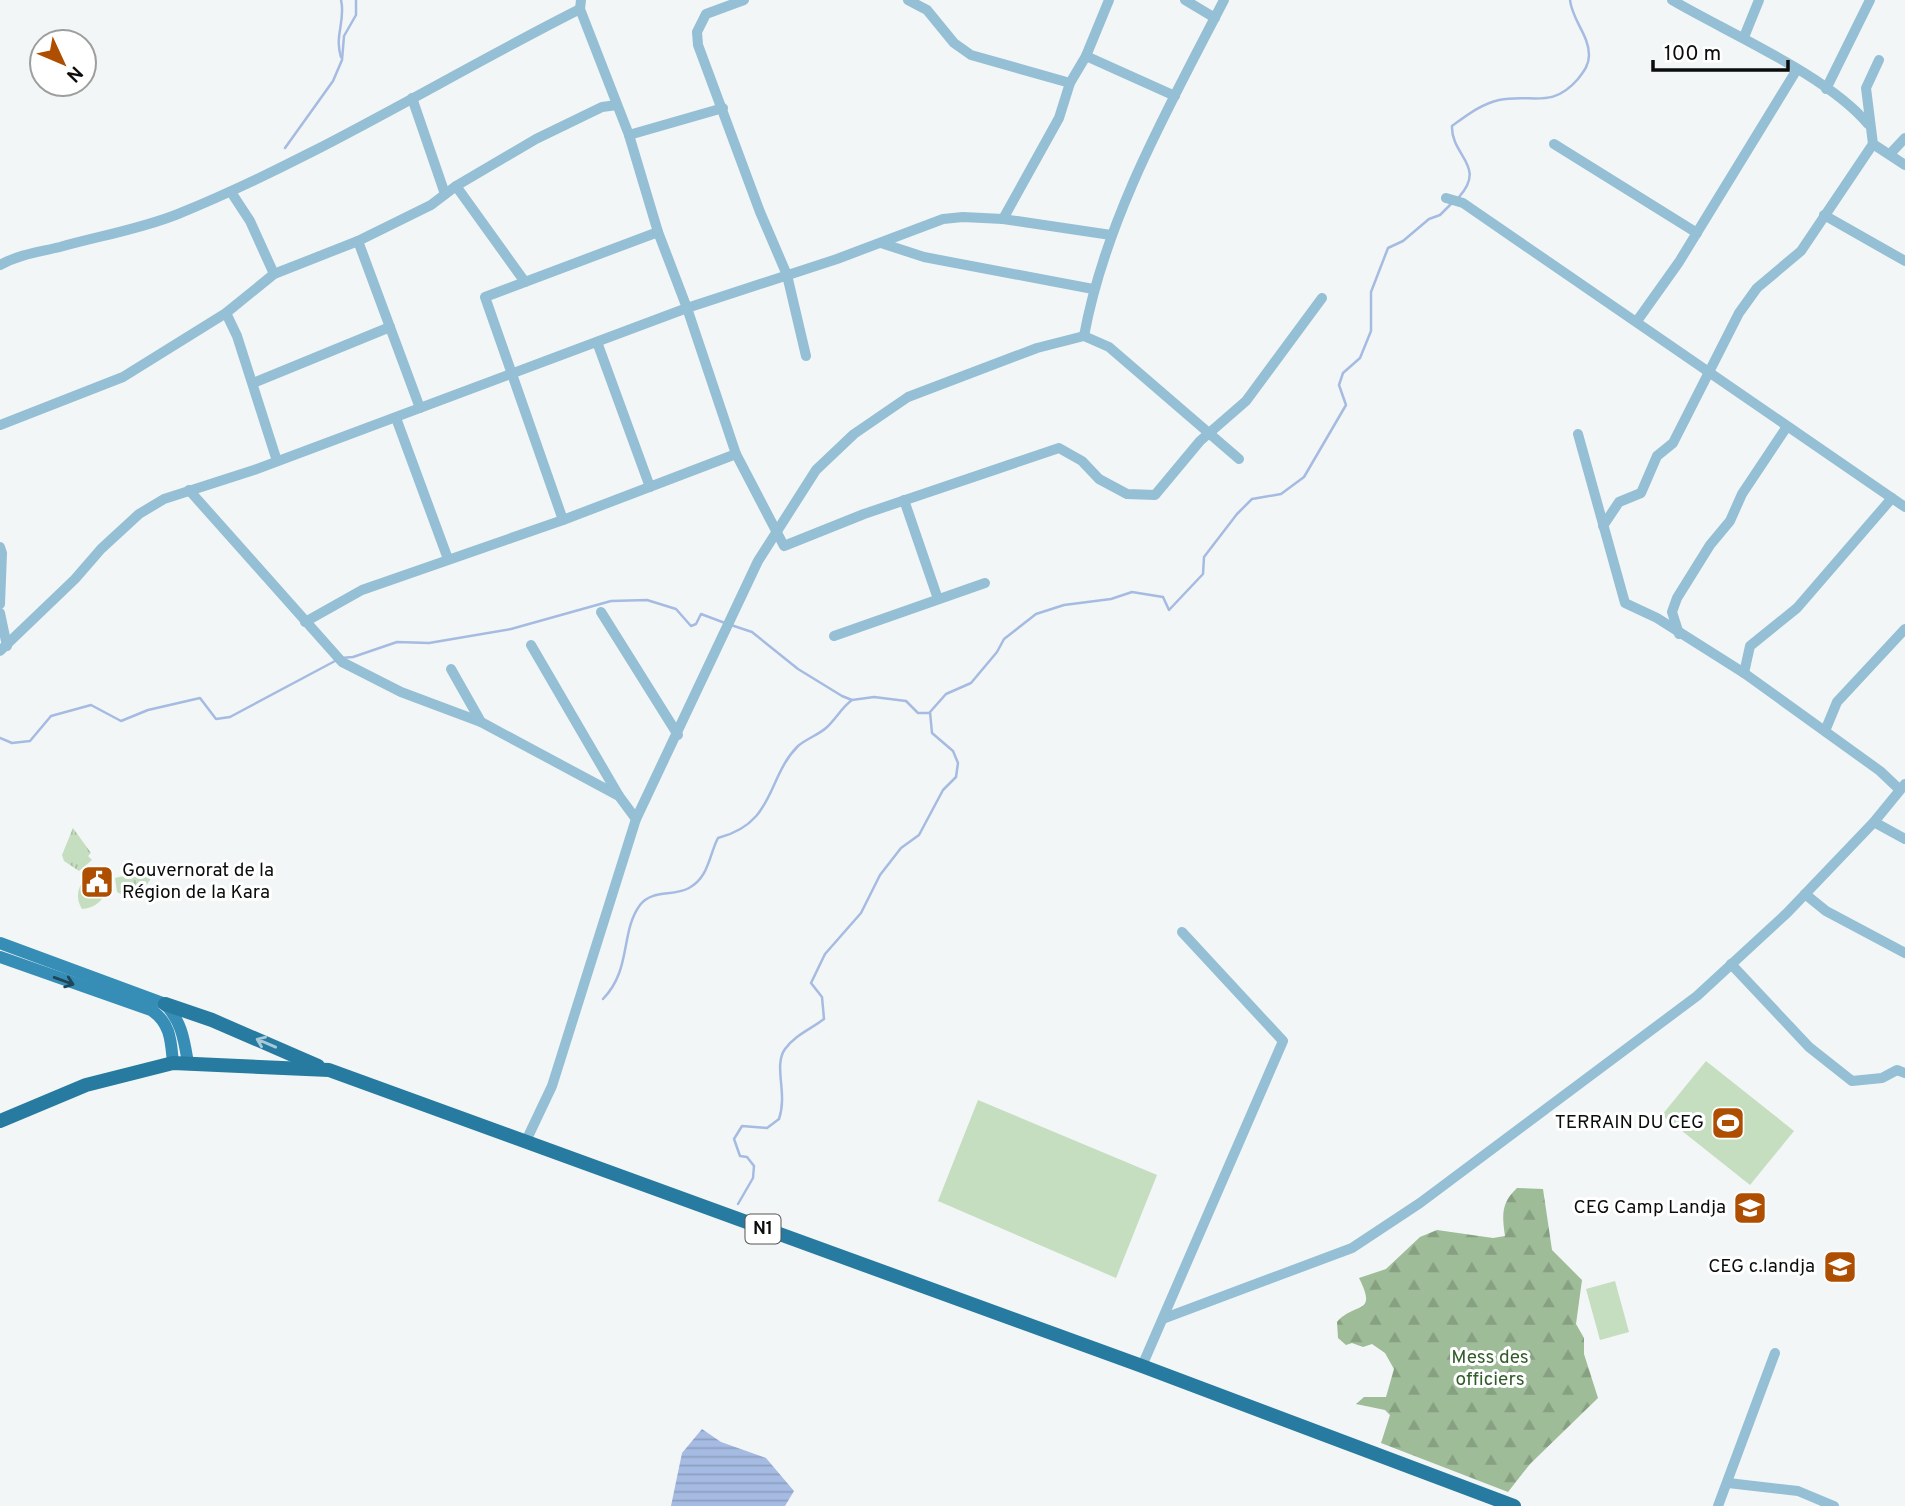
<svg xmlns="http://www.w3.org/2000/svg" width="1905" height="1506" font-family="Overpass,sans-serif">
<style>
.grass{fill:url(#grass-tufts)}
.forest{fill:url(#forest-firs)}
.garden{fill:#c4debf}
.water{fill:url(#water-rules)}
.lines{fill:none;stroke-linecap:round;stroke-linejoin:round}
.stream{stroke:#a6bbe2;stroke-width:2.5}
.minor{stroke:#95bfd5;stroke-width:10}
.major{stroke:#368eb7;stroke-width:12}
.highway{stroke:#277ba0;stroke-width:14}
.oneway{stroke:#1e4659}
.oneway2{stroke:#a9cad9}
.labels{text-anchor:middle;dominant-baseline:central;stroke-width:6;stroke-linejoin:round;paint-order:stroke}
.shield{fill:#fff;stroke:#545555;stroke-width:2}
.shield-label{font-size:18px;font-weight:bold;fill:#0b0c0c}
.poi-label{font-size:19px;fill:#0b0c0c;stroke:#fff;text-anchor:end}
.park-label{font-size:19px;fill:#315c2a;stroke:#fff}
</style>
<defs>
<pattern id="grass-tufts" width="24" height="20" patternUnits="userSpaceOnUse" patternTransform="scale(1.75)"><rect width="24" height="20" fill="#c4debf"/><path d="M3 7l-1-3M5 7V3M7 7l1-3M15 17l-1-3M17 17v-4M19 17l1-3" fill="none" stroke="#a7bda3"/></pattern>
<pattern id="forest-firs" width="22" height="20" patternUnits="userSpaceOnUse" patternTransform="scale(1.75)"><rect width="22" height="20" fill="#9dbc97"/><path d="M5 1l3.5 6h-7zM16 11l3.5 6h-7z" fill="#86a081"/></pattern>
<pattern id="water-rules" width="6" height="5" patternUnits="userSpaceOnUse" patternTransform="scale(1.75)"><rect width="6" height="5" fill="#a6bbe2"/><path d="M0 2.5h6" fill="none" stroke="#8ea0c1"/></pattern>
</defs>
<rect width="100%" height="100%" fill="#f2f6f6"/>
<g class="grass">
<path d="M 73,828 L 91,853 L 88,856 L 92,860 L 79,871 L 64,861 L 62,855 Z"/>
<path d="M 97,870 L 104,870 C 114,887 102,908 82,909 C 72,893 82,877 97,870 Z"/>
<path d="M 145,871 L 146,874 L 153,875 L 138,899 L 132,900 L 117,892 L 115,878 Z"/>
</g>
<path class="forest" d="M 1517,1188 L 1543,1189 L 1552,1250 L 1582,1280 L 1576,1324 L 1584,1338 L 1584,1354 L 1598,1398 L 1530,1464 L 1508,1492 L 1381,1443 L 1390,1415 L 1385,1410 L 1356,1404 L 1364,1397 L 1386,1397 L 1394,1369 L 1385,1353 L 1372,1344 L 1363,1347 L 1352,1343 L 1346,1345 L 1338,1338 L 1337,1322 C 1355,1301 1378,1316 1359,1278 L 1386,1269 L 1420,1237 L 1437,1230 L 1493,1238 L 1505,1236 C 1502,1215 1501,1203 1517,1188 Z"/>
<g class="garden">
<path d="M 1706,1061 L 1794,1131 L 1750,1185 L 1662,1115 Z"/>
<path d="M 978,1100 L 1157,1175 L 1116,1278 L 938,1201 Z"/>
<path d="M 1615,1281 L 1629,1332 L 1600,1340 L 1586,1289 Z"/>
</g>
<path class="water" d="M 702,1429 L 721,1442 L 766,1458 L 794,1491 L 785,1506 L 671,1506 L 682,1453 Z"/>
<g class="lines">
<g class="stream">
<path d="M 341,57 C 334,36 346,20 341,0"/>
<path d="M 285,148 L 333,81 L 342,60 L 344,36 L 356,15 L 356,0"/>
<path d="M 1459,197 C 1487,166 1451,156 1452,126 C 1466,116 1481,104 1499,100 C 1532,93 1551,110 1578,79 C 1584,71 1589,65 1589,55 C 1589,35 1572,20 1570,0"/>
<path d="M 731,625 L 752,632 L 798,669 L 842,696 L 852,700 L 874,697 L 906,701 L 918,713 L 929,713"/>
<path d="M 341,658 L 353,657 L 397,642 L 429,643 L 511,629 L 611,601 L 647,600 L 676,609 L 691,626 L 696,624 L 701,614 L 725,623"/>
<path d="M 0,738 L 12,743 L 30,741 L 51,716 L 91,705 L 121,721 L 148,710 L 200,698 L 216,719 L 230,717 L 335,661"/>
<path d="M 603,999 C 632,969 620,932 640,905 C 652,889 673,897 689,888 C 709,877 709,855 718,838 C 776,823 766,778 798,746 C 806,739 818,735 826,728 C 836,719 842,707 852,700"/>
<path d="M 738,1204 L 753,1178 L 754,1166 L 747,1157 L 740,1156 L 734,1139 L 742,1126 L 767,1128 L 779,1119 C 788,1093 773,1066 785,1049 C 795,1035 811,1029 824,1019 L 822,997 L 811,983 L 825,954 L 861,913 L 880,875 L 901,848 L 919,835 L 943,790 L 956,777 L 958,763 L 953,751 L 932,733 L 930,712 L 946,694 L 971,683 L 997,652 L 1004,639 L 1036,614 L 1064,605 L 1111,599 L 1132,592 L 1163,597 L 1169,610 L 1203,574 L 1204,557 L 1237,514 L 1252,499 L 1281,494 L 1304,477 L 1346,405 L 1339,385 L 1343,373 L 1360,358 L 1371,331 L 1371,292 L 1388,248 L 1403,241 L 1429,219 L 1440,215 L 1451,204"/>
</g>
<g class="minor">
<path d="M 744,0 L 706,14 L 697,32 L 698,45 L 760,212 L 787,275 L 806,356"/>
<path d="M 908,0 L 927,10 L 954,43 L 971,55 L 1070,83"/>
<path d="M 1185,0 L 1215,18"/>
<path d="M 1672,0 C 1728,33 1827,75 1868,124"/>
<path d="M 1744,37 L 1759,0"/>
<path d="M 1086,56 L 1175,96"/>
<path d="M 1879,60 L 1866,88 L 1873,144 L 1905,165"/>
<path d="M 1826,89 L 1870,0"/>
<path d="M 412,98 L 445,194"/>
<path d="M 629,135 L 723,108"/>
<path d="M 1554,144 L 1697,233"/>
<path d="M 1890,154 L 1905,138"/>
<path d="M 456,186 L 525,282"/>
<path d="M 231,192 L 250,221 L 274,274"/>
<path d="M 1446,198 L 1463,203 L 1905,507"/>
<path d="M 1824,215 L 1905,261"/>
<path d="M 1003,219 L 1059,118 L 1070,83 L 1086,56 L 1109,0"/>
<path d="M 658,232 L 687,308 L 736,454 L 784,546 L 864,514 L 1059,448 L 1082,461 L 1099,479 L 1127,494 L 1155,495 L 1200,441 L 1246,401 L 1322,298"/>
<path d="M 358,241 L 420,408"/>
<path d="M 881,243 L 924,257 L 1093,289"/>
<path d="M 0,265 C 20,254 39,252 60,247 C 99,236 141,229 178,214 C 318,157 445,77 580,9"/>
<path d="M 226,313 L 237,336 L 277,461"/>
<path d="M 1637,321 L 1679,262 L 1796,71"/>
<path d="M 1084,336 C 1106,217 1169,107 1224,0"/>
<path d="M 597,342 L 650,487"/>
<path d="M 253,383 L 390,327"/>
<path d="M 396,418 L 448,559"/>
<path d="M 0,425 L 123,377 L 226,313 L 274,274 L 358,241 L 431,205 L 456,186 L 536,139 L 602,107 L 617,105"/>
<path d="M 1578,434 L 1625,603 L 1657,618 L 1744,673 L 1880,771 L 1899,789"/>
<path d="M 189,490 L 342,662 L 401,692 L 481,722 L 619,796"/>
<path d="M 904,500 L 938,599"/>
<path d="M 563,520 L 485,297 L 658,232 L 629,135 L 580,9 L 581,0"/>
<path d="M 1603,526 L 1619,502 L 1641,493 L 1657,456 L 1673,443 L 1739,313 L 1757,288 L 1801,251 L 1873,144"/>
<path d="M 0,547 L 2,553 L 0,604"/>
<path d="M 601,612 L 678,735"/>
<path d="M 0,613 L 7,646"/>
<path d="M 305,622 L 362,590 L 563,520 L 736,454"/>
<path d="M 1679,634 L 1672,612 L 1677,598 L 1710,545 L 1730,521 L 1742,494 L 1786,428"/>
<path d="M 834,636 L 985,583"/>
<path d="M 531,645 L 619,796 L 636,819"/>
<path d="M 0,651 L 75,579 L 101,549 L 139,514 L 164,499 L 254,470 L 687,308 L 837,259 L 943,219 L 963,217 L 1003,219 L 1111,235"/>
<path d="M 451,669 L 481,722"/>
<path d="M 1744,673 L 1750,646 L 1797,608 L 1892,498"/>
<path d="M 1825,731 L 1837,702 L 1905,629"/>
<path d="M 1874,822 L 1905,839"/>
<path d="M 1805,894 L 1826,911 L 1905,953"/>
<path d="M 1731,964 L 1809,1047 L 1852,1081 L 1882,1078 L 1897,1070 L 1905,1073"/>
<path d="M 525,1143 L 552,1086 L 636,819 L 758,561 L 816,470 L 854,434 L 908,397 L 1037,348 L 1084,336 L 1109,347 L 1239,459"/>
<path d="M 1165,1318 L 1352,1248 L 1420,1203 L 1697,996 L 1787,913 L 1874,822 L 1905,784"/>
<path d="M 1142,1366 L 1283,1041 L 1182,932"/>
<path d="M 1728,1483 L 1798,1491 L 1834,1506"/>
<path d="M 1718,1506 L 1775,1353"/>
</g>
<g class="major">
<path d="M 0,943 L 165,1004 C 182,1022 184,1040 188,1063"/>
<path d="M 0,957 L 151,1010 C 171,1023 171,1042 173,1063"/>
</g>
<g class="highway">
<path d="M 165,1004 L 212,1020 L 318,1066"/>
<path d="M 0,1121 L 86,1085 L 173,1063 L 329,1070 L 1142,1366 L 1514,1506"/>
</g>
</g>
<defs><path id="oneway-shaft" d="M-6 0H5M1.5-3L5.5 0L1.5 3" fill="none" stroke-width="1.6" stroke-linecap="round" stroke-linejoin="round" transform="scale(1.75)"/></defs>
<use class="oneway" href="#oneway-shaft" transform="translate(64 981) rotate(20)"/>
<use class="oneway2" href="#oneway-shaft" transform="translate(266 1043) rotate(-157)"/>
<defs>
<symbol id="civic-square" viewBox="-11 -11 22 22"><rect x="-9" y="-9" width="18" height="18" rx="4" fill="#ad4e00" stroke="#fff"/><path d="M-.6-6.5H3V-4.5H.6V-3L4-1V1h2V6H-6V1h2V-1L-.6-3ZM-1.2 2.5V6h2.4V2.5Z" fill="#fff"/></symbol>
<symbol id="stadium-square" viewBox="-11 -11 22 22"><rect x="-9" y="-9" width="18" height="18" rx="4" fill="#ad4e00" stroke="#fff"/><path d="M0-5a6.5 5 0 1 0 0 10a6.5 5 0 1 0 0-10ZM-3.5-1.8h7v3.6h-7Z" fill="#fff"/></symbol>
<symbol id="school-square" viewBox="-11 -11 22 22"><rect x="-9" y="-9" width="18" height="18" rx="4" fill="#ad4e00" stroke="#fff"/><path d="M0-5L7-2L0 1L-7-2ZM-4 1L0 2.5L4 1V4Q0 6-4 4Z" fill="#fff"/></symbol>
</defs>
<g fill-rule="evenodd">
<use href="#civic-square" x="78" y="863" width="38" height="38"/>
<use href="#stadium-square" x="1709" y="1104" width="38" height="38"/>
<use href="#school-square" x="1731" y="1189" width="38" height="38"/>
<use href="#school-square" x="1821" y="1248" width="38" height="38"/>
</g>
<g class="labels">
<rect class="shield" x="745.5" y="1214.5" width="35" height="29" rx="5"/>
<g class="shield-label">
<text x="763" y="1229">N1</text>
</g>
<g class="poi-label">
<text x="122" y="871" text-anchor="start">Gouvernorat de la<tspan x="122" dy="22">Région de la Kara</tspan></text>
<text x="1704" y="1123">TERRAIN DU CEG</text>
<text x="1726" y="1208">CEG Camp Landja</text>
<text x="1815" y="1267">CEG c.landja</text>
</g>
<g class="park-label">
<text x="1490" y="1358">Mess des<tspan x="1490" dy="22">officiers</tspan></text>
</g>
</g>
<g transform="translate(63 63) rotate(134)"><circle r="33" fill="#ffffff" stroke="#9d9e9e" stroke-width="2"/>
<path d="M0-5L12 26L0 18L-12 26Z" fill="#ad4e00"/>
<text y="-10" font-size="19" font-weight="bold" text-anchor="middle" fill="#0b0c0c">N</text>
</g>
<path d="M1653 60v10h135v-10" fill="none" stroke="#0b0c0c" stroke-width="3.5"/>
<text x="1664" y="60" font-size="21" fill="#0b0c0c" stroke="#ffffff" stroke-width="5" paint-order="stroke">100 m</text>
</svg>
